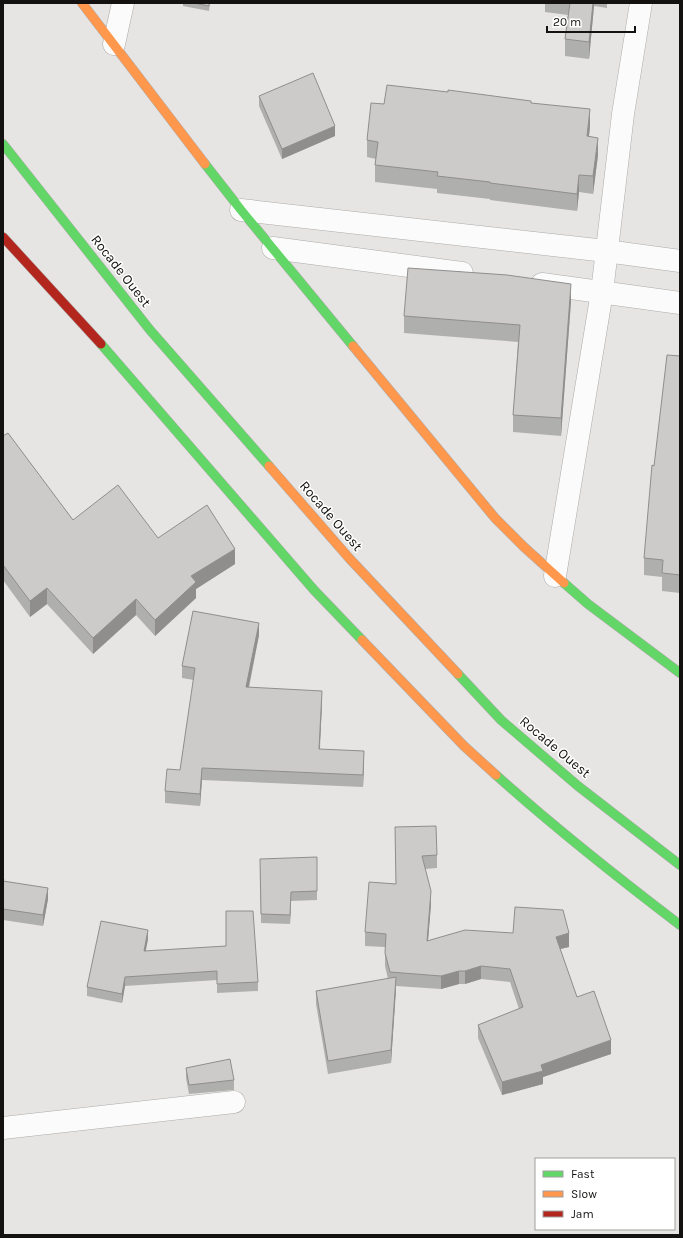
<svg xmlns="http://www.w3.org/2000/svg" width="683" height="1238" font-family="Karla,sans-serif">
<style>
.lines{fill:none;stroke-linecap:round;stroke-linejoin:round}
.street-casing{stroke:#adaba9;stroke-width:23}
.fast-casing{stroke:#adaba9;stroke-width:10}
.slow-casing{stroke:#adaba9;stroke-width:10}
.jam-casing{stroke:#adaba9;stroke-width:10}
.street{stroke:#fbfbfb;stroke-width:22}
.fast{stroke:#63d668;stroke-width:9}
.slow{stroke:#ff974d;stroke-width:9}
.jam{stroke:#b3261e;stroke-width:9}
.wall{fill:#afafad}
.shaded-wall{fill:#8f8e8d}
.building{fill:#cccbc9;stroke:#8f8e8d}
.labels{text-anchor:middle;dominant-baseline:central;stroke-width:3;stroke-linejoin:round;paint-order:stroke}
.street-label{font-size:14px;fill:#131210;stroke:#fff}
</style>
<rect width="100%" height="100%" fill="#e7e5e3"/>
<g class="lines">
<defs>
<g id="street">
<path d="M 114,44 L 123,3"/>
<path d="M 241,210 L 606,251 L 680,261"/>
<path d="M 273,248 L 462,273"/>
<path d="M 542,284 L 680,303"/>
<path d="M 555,576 L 602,292 L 623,114 L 641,3"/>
<path d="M 3,1128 L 234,1102"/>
</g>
<g id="fast">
<path d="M 3,144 L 150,330 L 269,466"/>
<path d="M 205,164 L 241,210 L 353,346"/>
<path d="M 101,344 L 314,590 L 362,640"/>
<path d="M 564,583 L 588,604 L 680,673"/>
<path d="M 458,674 L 501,720 L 578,786 L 680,865"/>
<path d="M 496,775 C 555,828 617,877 680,925"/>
</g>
<g id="slow">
<path d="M 82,3 L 205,164"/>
<path d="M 353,346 L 495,518 L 524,547 L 564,583"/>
<path d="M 269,466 L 349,558 L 458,674"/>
<path d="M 362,640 L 464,746 L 496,775"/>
</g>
<path id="jam" d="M 3,237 L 101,344"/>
</defs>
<use href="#street" class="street-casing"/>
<use href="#fast" class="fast-casing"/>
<use href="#slow" class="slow-casing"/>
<use href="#jam" class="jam-casing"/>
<use href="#street" class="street"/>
<use href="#fast" class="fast"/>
<use href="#slow" class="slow"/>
<use href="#jam" class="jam"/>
</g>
<g class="wall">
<path d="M 183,3 L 210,3 L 209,11 L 183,6 Z"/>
<path d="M 545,3 L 607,3 L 607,8 L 594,6 L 589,59 L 565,56 L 565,39 L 568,15 L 545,12 Z"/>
<path d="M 448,92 L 531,103 L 590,126 L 589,136 L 598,155 L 593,194 L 579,192 L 577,211 L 490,200 L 490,199 L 437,193 L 437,189 L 375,182 L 375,165 L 376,159 L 367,157 L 367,140 L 384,104 Z"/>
<path d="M 259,96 L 335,136 L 282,159 L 259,106 Z"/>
<path d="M 571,301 L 561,436 L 513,432 L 513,415 L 518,342 L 404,333 L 404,316 Z"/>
<path d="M 680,356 L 680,593 L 662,591 L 662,577 L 644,575 L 644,558 L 654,466 Z"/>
<path d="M 3,436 L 73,520 L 158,538 L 235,564 L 196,589 L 196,598 L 155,636 L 136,615 L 93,654 L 47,604 L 30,617 L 3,580 Z"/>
<path d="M 259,635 L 249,688 L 322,703 L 320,749 L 364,763 L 363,787 L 202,780 L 200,806 L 165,803 L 165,791 L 180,770 L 194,680 L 182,678 L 182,666 Z"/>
<path d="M 395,827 L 437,855 L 437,868 L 425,869 L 431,904 L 428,940 L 569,947 L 560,949 L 577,997 L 611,1054 L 543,1077 L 543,1084 L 502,1095 L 478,1038 L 478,1025 L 519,1009 L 510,982 L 481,979 L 465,984 L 459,984 L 441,989 L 396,986 L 391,1063 L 328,1074 L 316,1004 L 316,991 L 388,979 L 385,966 L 385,947 L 365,946 L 365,932 L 396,884 Z"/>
<path d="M 317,857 L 317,900 L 291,901 L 290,924 L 261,923 L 260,868 Z"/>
<path d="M 3,879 L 4,881 L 48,899 L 43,926 L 3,920 Z"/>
<path d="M 148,939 L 145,951 L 258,982 L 258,991 L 217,993 L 217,980 L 125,986 L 122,1003 L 87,996 L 87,987 Z"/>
<path d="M 186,1068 L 234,1080 L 234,1090 L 189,1094 L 186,1078 Z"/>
</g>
<g class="shaded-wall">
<path d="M 593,3 L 594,3 L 594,6 L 589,59 L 589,42 Z"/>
<path d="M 590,109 L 590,126 L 587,153 L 587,136 Z"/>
<path d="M 335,126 L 335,136 L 282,159 L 282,149 Z"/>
<path d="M 598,138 L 598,155 L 593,194 L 593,176 Z"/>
<path d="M 579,175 L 579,192 L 577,211 L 577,194 Z"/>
<path d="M 571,284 L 571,301 L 561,436 L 561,418 Z"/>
<path d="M 235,549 L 235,564 L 196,589 L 196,598 L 155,636 L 155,620 L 191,576 Z"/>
<path d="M 47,588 L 47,604 L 30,617 L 30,601 Z"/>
<path d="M 136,599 L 136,615 L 93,654 L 93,638 Z"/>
<path d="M 259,623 L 259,635 L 246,699 L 246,687 Z"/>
<path d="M 322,691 L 322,703 L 319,761 L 319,749 Z"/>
<path d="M 364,751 L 364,763 L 363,787 L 363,775 Z"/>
<path d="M 202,768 L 202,780 L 200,806 L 200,794 Z"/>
<path d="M 48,888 L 48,899 L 43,926 L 43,915 Z"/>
<path d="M 431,891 L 431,904 L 427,954 L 427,941 Z"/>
<path d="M 291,892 L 291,901 L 290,924 L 290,915 Z"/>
<path d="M 148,930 L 148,939 L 144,960 L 144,951 Z"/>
<path d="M 569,933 L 569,947 L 556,950 L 556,937 Z"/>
<path d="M 481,966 L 481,979 L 465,984 L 465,971 Z"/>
<path d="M 459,971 L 459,984 L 441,989 L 441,976 Z"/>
<path d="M 125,977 L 125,986 L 122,1003 L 122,994 Z"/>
<path d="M 396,977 L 396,990 L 391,1063 L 391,1050 Z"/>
<path d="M 611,1040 L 611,1054 L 543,1077 L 543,1084 L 502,1095 L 502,1082 L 541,1065 Z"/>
</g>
<g class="building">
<path d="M 194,3 L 209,3 L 209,6 Z"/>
<path d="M 570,3 L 593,3 L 589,42 L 565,39 Z"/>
<path d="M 313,73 L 335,126 L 282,149 L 259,96 Z"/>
<path d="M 387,85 L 448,92 L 448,90 L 531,101 L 531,103 L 590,109 L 587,136 L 598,138 L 593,176 L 579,175 L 577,194 L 490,183 L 490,182 L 437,176 L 438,172 L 375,165 L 378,142 L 367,140 L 371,103 L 384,104 Z"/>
<path d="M 408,268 L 507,275 L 571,284 L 561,418 L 513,415 L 520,325 L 404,316 Z"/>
<path d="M 667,355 L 680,356 L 680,575 L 662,573 L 663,560 L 644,558 L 652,465 L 654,466 Z"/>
<path d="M 8,433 L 73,520 L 118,485 L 158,538 L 207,505 L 235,549 L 191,576 L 196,582 L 155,620 L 136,599 L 93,638 L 47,588 L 30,601 L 3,565 L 3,436 Z"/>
<path d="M 193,611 L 259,623 L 246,687 L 322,691 L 319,749 L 364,751 L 363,775 L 202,768 L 200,794 L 165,791 L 167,769 L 180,770 L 195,668 L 182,666 Z"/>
<path d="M 436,826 L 437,855 L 422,856 L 431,891 L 427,941 L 465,930 L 513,933 L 515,907 L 563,910 L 569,933 L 556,937 L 577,997 L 594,991 L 611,1040 L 541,1065 L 543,1071 L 502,1082 L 478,1025 L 523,1007 L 510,969 L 481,966 L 465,971 L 459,971 L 441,976 L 390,972 L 385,953 L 386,934 L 365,932 L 369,882 L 396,884 L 395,827 Z"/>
<path d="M 317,857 L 317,891 L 291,892 L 290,915 L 261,914 L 260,859 Z"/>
<path d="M 3,879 L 4,879 L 3,881 L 48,888 L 43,915 L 3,909 Z"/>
<path d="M 226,911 L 253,911 L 258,982 L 217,984 L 217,971 L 125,977 L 122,994 L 87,987 L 101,921 L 148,930 L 144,951 L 226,946 Z"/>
<path d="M 396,977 L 391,1050 L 328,1061 L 316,991 Z"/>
<path d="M 230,1059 L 234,1080 L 189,1085 L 186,1068 Z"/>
</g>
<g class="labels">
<g class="street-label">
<text transform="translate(121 271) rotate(52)">Rocade Ouest</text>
<text transform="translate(331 516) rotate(49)">Rocade Ouest</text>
<text transform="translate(555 747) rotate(40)">Rocade Ouest</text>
</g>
</g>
<rect width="683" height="1238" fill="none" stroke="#131210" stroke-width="8"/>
<rect x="535" y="1158" width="140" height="72" fill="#ffffff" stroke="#a1a09f"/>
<rect x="543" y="1171" width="20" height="6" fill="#63d668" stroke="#a1a09f"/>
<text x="571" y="1178" font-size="12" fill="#131210">Fast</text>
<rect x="543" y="1191" width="20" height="6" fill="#ff974d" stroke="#a1a09f"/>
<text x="571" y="1198" font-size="12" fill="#131210">Slow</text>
<rect x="543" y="1211" width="20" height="6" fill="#b3261e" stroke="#a1a09f"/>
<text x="571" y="1218" font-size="12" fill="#131210">Jam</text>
<path d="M547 26v6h88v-6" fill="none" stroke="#131210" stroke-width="2"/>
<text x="553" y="26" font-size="12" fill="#131210" stroke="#ffffff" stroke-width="3" paint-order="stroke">20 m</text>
</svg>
